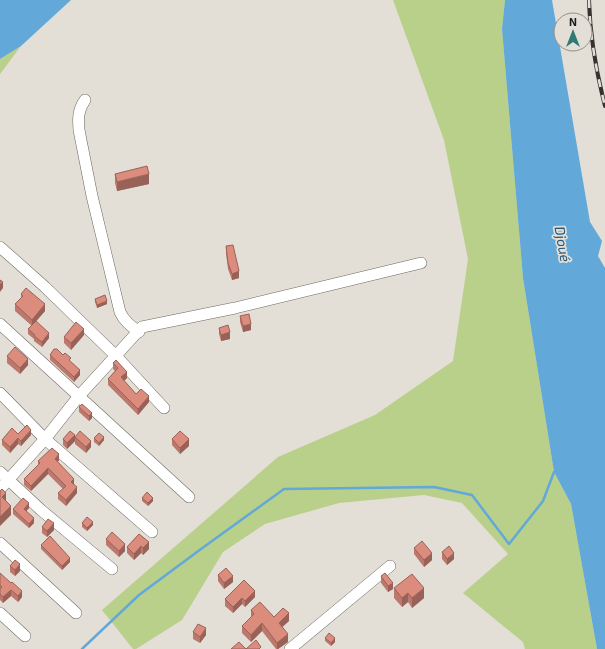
<svg xmlns="http://www.w3.org/2000/svg" width="605" height="649" font-family="'Exo 2',sans-serif">
<style>
.green{fill:#b9d08a}
.water{fill:#62a8d8}
.lines{fill:none;stroke-linecap:round;stroke-linejoin:round}
.stream{stroke:#62a8d8;stroke-width:2.5}
.minor-casing{stroke:#6d6962;stroke-width:12}
.minor{stroke:#fff;stroke-width:11}
.rail-casing{stroke:#35332f;stroke-width:4}
.rail{stroke:#e3ded6;stroke-width:2.5;stroke-dasharray:8;stroke-linecap:butt}
.wall{fill:#bc786c}
.shaded-wall{fill:#996258}
.building{fill:#db8c7d;stroke:#996258}
.labels{text-anchor:middle;dominant-baseline:central;stroke-width:3.5;stroke-linejoin:round;paint-order:stroke}
.water-label{font-size:14px;font-style:italic;fill:#235778;stroke:#e3ded6}
</style>
<rect width="100%" height="100%" fill="#e3ded6"/>
<g class="green">
<path d="M 393,0 L 505,0 L 502,29 L 523,278 L 554,472 L 571,504 L 597,649 L 525,649 L 523,642 L 463,593 L 508,554 L 462,503 L 424,495 L 339,503 L 265,524 L 223,552 L 182,620 L 136,649 L 133,649 L 102,610 L 278,457 L 375,415 L 453,361 L 468,259 L 444,140 Z"/>
<path d="M 21,46 L 0,74 L 0,59 Z"/>
</g>
<g class="water">
<path d="M 0,0 L 71,0 L 21,46 L 0,59 Z"/>
<path d="M 505,0 L 552,0 L 590,222 L 602,241 L 598,256 L 605,268 L 605,649 L 597,649 L 571,504 L 554,472 L 523,278 L 502,29 Z"/>
</g>
<g class="lines">
<path class="stream" d="M 82,649 L 139,595 L 201,549 L 284,489 L 434,487 L 472,495 L 509,544 L 543,501 L 554,472 L 557,472"/>
<defs>
<g id="minor">
<path d="M 85,100 C 78,110 78,118 79,130 L 92,196 L 120,312 C 124,321 131,326 139,332"/>
<path d="M 0,247 L 45,287 L 116,356 L 164,408"/>
<path d="M 0,324 L 189,497"/>
<path d="M 0,393 L 45,439 L 152,532"/>
<path d="M 0,472 L 41,510 L 112,569"/>
<path d="M 0,489 L 45,439 L 79,396 L 142,327 L 235,308 L 421,263"/>
<path d="M 0,543 L 76,613"/>
<path d="M 0,613 L 25,636"/>
<path d="M 290,649 L 390,566"/>
</g>
</defs>
<use href="#minor" class="minor-casing"/>
<use href="#minor" class="minor"/>
<defs>
<path id="rail" d="M 589,0 C 590,36 596,71 605,106"/>
</defs>
<use href="#rail" class="rail-casing"/>
<use href="#rail" class="rail"/>
</g>
<g class="wall">
<path d="M 115,174 L 149,184 L 117,191 L 115,183 Z"/>
<path d="M 226,246 L 239,278 L 232,280 L 228,269 L 226,253 Z"/>
<path d="M 21,294 L 45,311 L 36,321 L 49,338 L 42,347 L 34,341 L 34,339 L 28,334 L 28,329 L 32,326 L 15,311 L 15,304 L 21,298 Z"/>
<path d="M 95,299 L 107,304 L 97,308 L 95,302 Z"/>
<path d="M 240,316 L 251,330 L 243,332 L 240,322 Z"/>
<path d="M 219,328 L 230,339 L 221,341 L 219,334 Z"/>
<path d="M 84,335 L 71,350 L 64,343 L 64,337 Z"/>
<path d="M 50,355 L 71,362 L 80,375 L 74,382 L 50,360 Z"/>
<path d="M 7,356 L 28,365 L 20,374 L 7,363 Z"/>
<path d="M 116,360 L 127,378 L 124,381 L 136,394 L 149,402 L 138,415 L 108,385 L 108,379 L 115,371 L 113,369 L 113,363 Z"/>
<path d="M 79,407 L 92,418 L 89,421 L 79,412 Z"/>
<path d="M 18,434 L 31,435 L 21,446 L 18,444 L 10,453 L 2,445 L 2,440 Z"/>
<path d="M 75,437 L 91,447 L 86,453 L 75,444 Z"/>
<path d="M 94,438 L 104,440 L 99,446 L 94,442 Z"/>
<path d="M 63,439 L 75,441 L 67,449 L 63,445 Z"/>
<path d="M 172,439 L 189,446 L 180,454 L 172,445 Z"/>
<path d="M 59,460 L 58,462 L 74,484 L 77,493 L 66,506 L 58,499 L 58,493 L 63,489 L 48,474 L 31,491 L 24,485 L 24,479 L 38,465 L 38,461 Z"/>
<path d="M 142,498 L 153,501 L 148,506 L 142,501 Z"/>
<path d="M 29,508 L 26,511 L 34,523 L 29,528 L 13,514 L 13,509 Z"/>
<path d="M 82,523 L 93,525 L 87,531 L 82,527 Z"/>
<path d="M 42,527 L 54,530 L 47,537 L 42,533 Z"/>
<path d="M 139,534 L 149,549 L 143,555 L 141,553 L 134,560 L 127,553 L 127,547 Z"/>
<path d="M 106,539 L 125,551 L 119,557 L 106,545 Z"/>
<path d="M 41,545 L 70,562 L 62,570 L 41,549 Z"/>
<path d="M 414,548 L 432,560 L 424,567 L 414,554 Z"/>
<path d="M 442,552 L 454,559 L 447,565 L 442,559 Z"/>
<path d="M 10,566 L 20,571 L 15,576 L 10,572 Z"/>
<path d="M 0,573 L 22,597 L 18,602 L 11,596 L 3,603 L 0,600 Z"/>
<path d="M 218,575 L 233,582 L 224,589 L 218,581 Z"/>
<path d="M 381,576 L 393,589 L 388,592 L 381,583 Z"/>
<path d="M 244,580 L 255,597 L 245,607 L 242,604 L 233,613 L 225,606 L 225,599 Z"/>
<path d="M 394,588 L 424,598 L 412,608 L 408,602 L 402,607 L 394,598 Z"/>
<path d="M 251,610 L 274,617 L 289,621 L 282,627 L 288,642 L 278,649 L 276,649 L 262,631 L 251,642 L 242,633 L 242,626 L 251,617 Z"/>
<path d="M 193,632 L 206,635 L 200,643 L 193,639 Z"/>
<path d="M 325,638 L 335,642 L 331,646 L 325,641 Z"/>
</g>
<g class="shaded-wall">
<path d="M 149,174 L 149,184 L 117,191 L 117,182 Z"/>
<path d="M 239,271 L 239,278 L 232,280 L 232,274 Z"/>
<path d="M 3,282 L 3,288 L 0,292 L 0,285 Z"/>
<path d="M 107,301 L 107,304 L 97,308 L 97,305 Z"/>
<path d="M 45,304 L 45,311 L 32,326 L 32,320 Z"/>
<path d="M 251,324 L 251,330 L 243,332 L 243,326 Z"/>
<path d="M 84,329 L 84,335 L 71,350 L 71,343 Z"/>
<path d="M 230,332 L 230,339 L 221,341 L 221,335 Z"/>
<path d="M 49,333 L 49,338 L 42,347 L 42,342 Z"/>
<path d="M 28,359 L 28,365 L 20,374 L 20,368 Z"/>
<path d="M 80,370 L 80,375 L 74,382 L 74,377 Z"/>
<path d="M 127,372 L 127,378 L 121,384 L 121,377 Z"/>
<path d="M 149,396 L 149,402 L 138,415 L 138,409 Z"/>
<path d="M 92,413 L 92,418 L 89,421 L 89,416 Z"/>
<path d="M 31,430 L 31,435 L 21,446 L 21,441 Z"/>
<path d="M 75,435 L 75,441 L 67,449 L 67,443 Z"/>
<path d="M 104,437 L 104,440 L 99,446 L 99,443 Z"/>
<path d="M 18,438 L 18,444 L 10,453 L 10,447 Z"/>
<path d="M 189,439 L 189,446 L 180,454 L 180,448 Z"/>
<path d="M 91,441 L 91,447 L 86,453 L 86,447 Z"/>
<path d="M 59,454 L 59,460 L 55,465 L 55,459 Z"/>
<path d="M 48,468 L 48,474 L 31,491 L 31,486 Z"/>
<path d="M 74,479 L 74,485 L 71,482 Z"/>
<path d="M 77,487 L 77,493 L 66,506 L 66,500 Z"/>
<path d="M 6,493 L 6,502 L 2,497 Z"/>
<path d="M 153,498 L 153,501 L 148,506 L 148,503 Z"/>
<path d="M 29,503 L 29,508 L 24,514 L 24,509 Z"/>
<path d="M 11,506 L 11,515 L 0,526 L 0,517 Z"/>
<path d="M 34,518 L 34,523 L 29,528 L 29,524 Z"/>
<path d="M 93,522 L 93,525 L 87,531 L 87,528 Z"/>
<path d="M 54,523 L 54,530 L 47,537 L 47,531 Z"/>
<path d="M 149,542 L 149,549 L 143,555 L 143,548 Z"/>
<path d="M 125,544 L 125,551 L 119,557 L 119,551 Z"/>
<path d="M 141,546 L 141,553 L 134,560 L 134,554 Z"/>
<path d="M 432,553 L 432,560 L 424,567 L 424,560 Z"/>
<path d="M 454,553 L 454,559 L 447,565 L 447,559 Z"/>
<path d="M 70,558 L 70,562 L 62,570 L 62,566 Z"/>
<path d="M 20,564 L 20,571 L 15,576 L 15,570 Z"/>
<path d="M 233,576 L 233,582 L 224,589 L 224,583 Z"/>
<path d="M 393,583 L 393,589 L 388,592 L 388,586 Z"/>
<path d="M 424,588 L 424,598 L 412,608 L 412,598 Z"/>
<path d="M 11,590 L 11,596 L 3,603 L 3,597 Z"/>
<path d="M 22,591 L 22,597 L 18,602 L 18,596 Z"/>
<path d="M 255,591 L 255,597 L 245,607 L 245,601 Z"/>
<path d="M 408,593 L 408,602 L 402,607 L 402,598 Z"/>
<path d="M 242,598 L 242,604 L 233,613 L 233,607 Z"/>
<path d="M 289,613 L 289,621 L 279,630 L 279,623 Z"/>
<path d="M 262,623 L 262,631 L 251,642 L 251,635 Z"/>
<path d="M 206,628 L 206,635 L 200,643 L 200,637 Z"/>
<path d="M 288,634 L 288,642 L 278,649 L 277,649 L 277,643 Z"/>
<path d="M 335,638 L 335,642 L 331,646 L 331,643 Z"/>
</g>
<g class="building">
<path d="M 147,166 L 149,174 L 117,182 L 115,174 Z"/>
<path d="M 233,245 L 239,271 L 232,274 L 228,263 L 226,246 Z"/>
<path d="M 0,280 L 3,282 L 0,285 Z"/>
<path d="M 26,288 L 45,304 L 32,320 L 15,304 L 23,296 L 21,294 Z"/>
<path d="M 105,295 L 107,301 L 97,305 L 95,299 Z"/>
<path d="M 249,314 L 251,324 L 243,326 L 240,316 Z"/>
<path d="M 36,321 L 49,333 L 42,342 L 34,336 L 35,335 L 28,329 Z"/>
<path d="M 76,322 L 84,329 L 71,343 L 64,337 Z"/>
<path d="M 228,325 L 230,332 L 221,335 L 219,328 Z"/>
<path d="M 15,347 L 28,359 L 20,368 L 7,356 Z"/>
<path d="M 54,349 L 57,349 L 63,355 L 65,353 L 71,358 L 69,360 L 80,370 L 74,377 L 50,355 Z"/>
<path d="M 116,360 L 127,372 L 121,377 L 136,394 L 141,389 L 149,396 L 138,409 L 108,379 L 118,368 L 113,363 Z"/>
<path d="M 82,404 L 92,413 L 89,416 L 79,407 Z"/>
<path d="M 27,425 L 31,430 L 21,441 L 18,438 L 10,447 L 2,440 L 12,428 L 18,434 Z"/>
<path d="M 70,431 L 75,435 L 67,443 L 63,439 Z"/>
<path d="M 80,431 L 91,441 L 86,447 L 75,437 Z"/>
<path d="M 180,431 L 189,439 L 180,448 L 172,439 Z"/>
<path d="M 99,433 L 104,437 L 99,443 L 94,438 Z"/>
<path d="M 52,448 L 59,454 L 55,459 L 74,479 L 71,482 L 77,487 L 66,500 L 58,493 L 66,486 L 48,468 L 31,486 L 24,479 L 40,463 L 38,461 Z"/>
<path d="M 2,489 L 6,493 L 2,497 L 11,506 L 0,517 L 0,491 Z"/>
<path d="M 147,492 L 153,498 L 148,503 L 142,498 Z"/>
<path d="M 23,498 L 29,503 L 24,509 L 34,518 L 29,524 L 13,509 Z"/>
<path d="M 87,517 L 93,522 L 87,528 L 82,523 Z"/>
<path d="M 48,519 L 54,523 L 47,531 L 42,527 Z"/>
<path d="M 112,532 L 125,544 L 119,551 L 106,539 Z"/>
<path d="M 139,534 L 149,542 L 143,548 L 141,546 L 134,554 L 127,547 Z"/>
<path d="M 50,536 L 70,558 L 62,566 L 41,545 Z"/>
<path d="M 422,541 L 432,553 L 424,560 L 414,548 Z"/>
<path d="M 449,546 L 454,553 L 447,559 L 442,552 Z"/>
<path d="M 15,560 L 20,564 L 15,570 L 10,566 Z"/>
<path d="M 226,568 L 233,576 L 224,583 L 218,575 Z"/>
<path d="M 0,573 L 11,583 L 12,582 L 22,591 L 18,596 L 11,590 L 3,597 L 0,594 L 0,589 L 2,587 L 0,585 Z"/>
<path d="M 385,573 L 393,583 L 388,586 L 381,576 Z"/>
<path d="M 412,574 L 424,588 L 412,598 L 408,593 L 402,598 L 394,588 Z"/>
<path d="M 244,580 L 255,591 L 245,601 L 242,598 L 233,607 L 225,599 Z"/>
<path d="M 260,602 L 274,617 L 283,608 L 289,613 L 279,623 L 288,634 L 277,643 L 262,623 L 251,635 L 242,626 L 254,614 L 251,610 Z"/>
<path d="M 198,624 L 206,628 L 200,637 L 193,632 Z"/>
<path d="M 329,633 L 335,638 L 331,643 L 325,638 Z"/>
<path d="M 256,640 L 261,647 L 259,649 L 246,649 Z"/>
<path d="M 239,642 L 246,649 L 231,649 Z"/>
</g>
<g class="labels">
<g class="water-label">
<text transform="translate(563 244) rotate(80)">Djoué</text>
</g>
</g>
<g transform="translate(573 32)"><circle r="19" fill="#e3ded6" stroke="#93908a"/>
<path d="M0-3L7 15L0 10L-7 15Z" fill="#307977"/>
<text y="-6" font-size="11" font-weight="bold" text-anchor="middle" fill="#1c1a17">N</text>
</g>
</svg>
